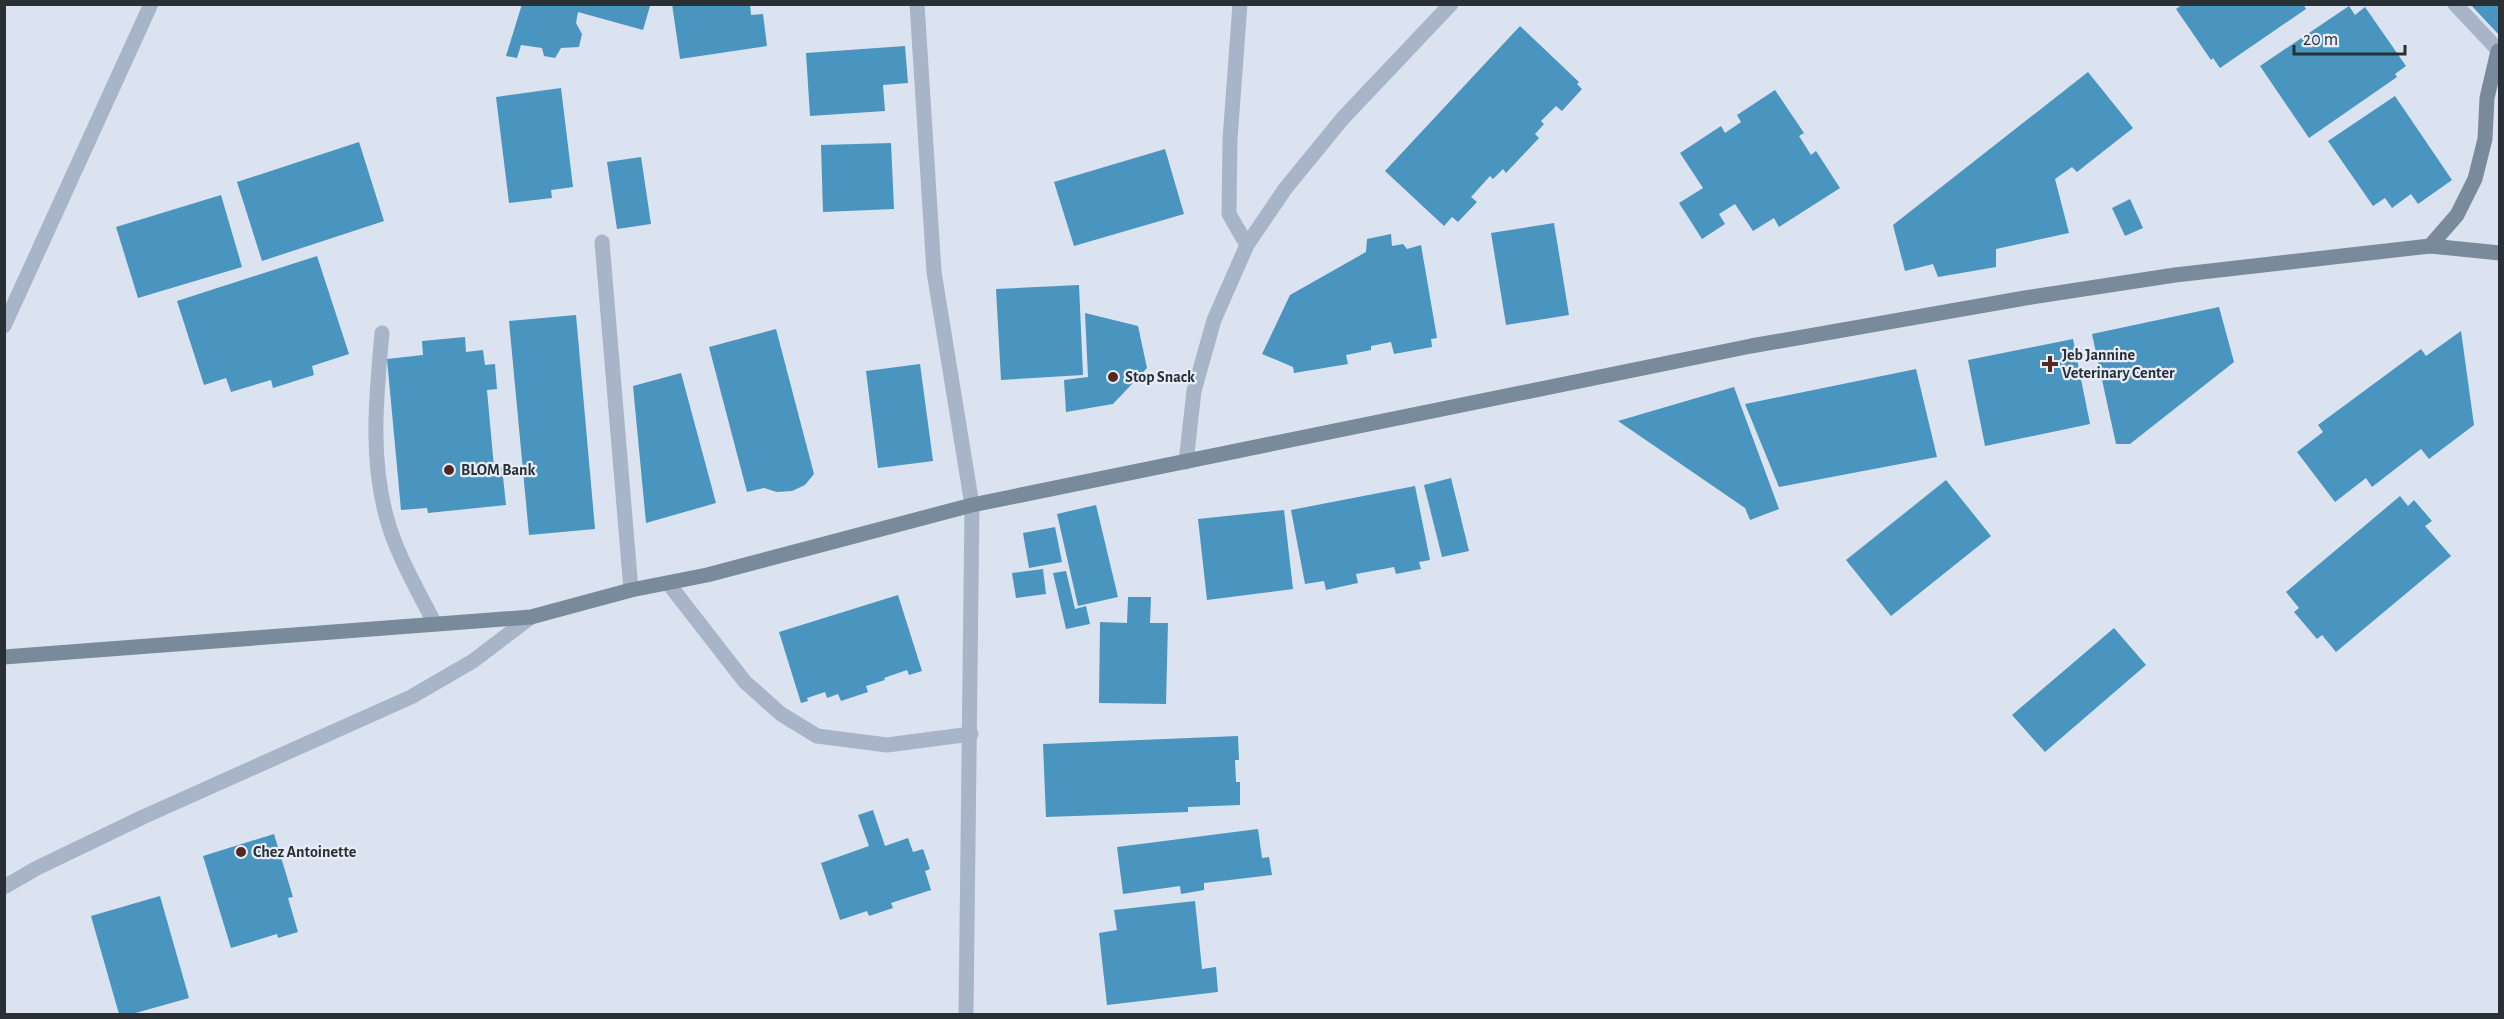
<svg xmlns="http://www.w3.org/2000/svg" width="2504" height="1019" font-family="'Alegreya Sans',sans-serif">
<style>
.building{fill:#4995c0}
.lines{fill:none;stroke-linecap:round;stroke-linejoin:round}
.service{stroke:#a8b5c8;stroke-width:15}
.minor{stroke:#a8b5c8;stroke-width:15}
.tertiary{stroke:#a8b5c8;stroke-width:15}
.secondary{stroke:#798b9b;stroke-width:15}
.poi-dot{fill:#54291f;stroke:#e7edf8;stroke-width:2}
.labels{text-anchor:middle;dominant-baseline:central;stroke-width:4.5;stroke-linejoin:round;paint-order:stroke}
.poi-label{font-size:16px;font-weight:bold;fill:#282f35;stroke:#e7edf8;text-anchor:start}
</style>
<rect width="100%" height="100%" fill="#dbe3f0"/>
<g class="building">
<path d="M 522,4 L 649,4 L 650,6 L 643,30 L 578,12 L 576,23 L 582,34 L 579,47 L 561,48 L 555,58 L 544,56 L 542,48 L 521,45 L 517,58 L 506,56 Z"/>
<path d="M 672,4 L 750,4 L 751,15 L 763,14 L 767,46 L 680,59 Z"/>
<path d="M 2183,4 L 2303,4 L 2306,9 L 2220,68 L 2213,58 L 2211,60 L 2176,9 Z"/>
<path d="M 2470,4 L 2500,4 L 2500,36 Z"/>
<path d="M 2349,6 L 2355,15 L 2365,7 L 2406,66 L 2395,74 L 2397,77 L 2309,138 L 2260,66 Z"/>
<path d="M 1520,26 L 1579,82 L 1577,84 L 1582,89 L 1562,111 L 1556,106 L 1541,121 L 1544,124 L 1535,134 L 1539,138 L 1506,173 L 1503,169 L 1493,179 L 1490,176 L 1471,197 L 1477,202 L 1458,222 L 1452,217 L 1444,226 L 1385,171 Z"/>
<path d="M 905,46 L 908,83 L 883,85 L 885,111 L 810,116 L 806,53 Z"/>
<path d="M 2088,72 L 2133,128 L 2077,172 L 2072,167 L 2055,179 L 2069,233 L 1996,249 L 1996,267 L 1938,277 L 1933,264 L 1905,271 L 1893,225 Z"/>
<path d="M 561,88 L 573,187 L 551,190 L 552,198 L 509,203 L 496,97 Z"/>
<path d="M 1775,90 L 1804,133 L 1799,136 L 1811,155 L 1816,151 L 1840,188 L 1779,227 L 1774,218 L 1753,231 L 1735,204 L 1719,214 L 1725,224 L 1702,239 L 1679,203 L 1703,188 L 1680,153 L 1721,126 L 1725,133 L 1741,122 L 1737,115 Z"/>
<path d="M 2395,96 L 2452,180 L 2418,204 L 2411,194 L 2392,208 L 2385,198 L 2373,206 L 2328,141 Z"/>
<path d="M 359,142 L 384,221 L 262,261 L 237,182 Z"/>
<path d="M 891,143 L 894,209 L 823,212 L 821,145 Z"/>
<path d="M 1165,149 L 1184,214 L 1074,246 L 1054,182 Z"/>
<path d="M 641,157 L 651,224 L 617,229 L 607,162 Z"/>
<path d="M 221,195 L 242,267 L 138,298 L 116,227 Z"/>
<path d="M 2130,199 L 2143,228 L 2125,236 L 2112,208 Z"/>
<path d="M 1554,223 L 1569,315 L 1506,325 L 1491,233 Z"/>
<path d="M 1391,234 L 1392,246 L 1403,244 L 1407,249 L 1421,245 L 1437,338 L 1431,339 L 1432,347 L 1394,354 L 1391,342 L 1371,346 L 1371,350 L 1346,355 L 1348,364 L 1294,373 L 1293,367 L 1262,354 L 1290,295 L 1366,252 L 1367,239 Z"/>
<path d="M 317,256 L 349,354 L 312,366 L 314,375 L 273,388 L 271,380 L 231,392 L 226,378 L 204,385 L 177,301 Z"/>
<path d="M 1079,285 L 1083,375 L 1001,380 L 996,289 Z"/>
<path d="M 2219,307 L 2234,362 L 2130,444 L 2116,444 L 2092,334 Z"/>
<path d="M 1085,313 L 1138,326 L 1147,368 L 1113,404 L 1066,412 L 1064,380 L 1088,377 Z"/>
<path d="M 576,315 L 595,529 L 529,535 L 509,321 Z"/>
<path d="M 776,329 L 814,474 L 805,485 L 792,491 L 777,492 L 764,488 L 747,492 L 709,347 Z"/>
<path d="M 2461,331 L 2474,425 L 2429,459 L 2421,449 L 2372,487 L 2366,478 L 2335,502 L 2297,452 L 2323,432 L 2318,425 L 2421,349 L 2426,356 Z"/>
<path d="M 465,337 L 466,352 L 483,350 L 485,365 L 495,364 L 497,389 L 487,390 L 494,468 L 502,467 L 506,505 L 428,513 L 427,508 L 401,510 L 387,359 L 423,355 L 422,341 Z"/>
<path d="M 2073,339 L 2090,424 L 1985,446 L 1968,360 Z"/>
<path d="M 920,364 L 933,461 L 878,468 L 866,371 Z"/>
<path d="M 1916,369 L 1937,457 L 1779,487 L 1745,404 Z"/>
<path d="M 681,373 L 716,503 L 646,523 L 633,386 Z"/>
<path d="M 1734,387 L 1779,509 L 1750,520 L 1745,508 L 1618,421 Z"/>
<path d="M 1451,478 L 1469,551 L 1442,557 L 1424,485 Z"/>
<path d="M 1946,480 L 1991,536 L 1891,616 L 1846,560 Z"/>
<path d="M 1415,486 L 1430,560 L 1419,562 L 1421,569 L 1396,574 L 1394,567 L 1356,574 L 1358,583 L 1326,590 L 1324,581 L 1305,584 L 1291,510 Z"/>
<path d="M 2400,496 L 2408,506 L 2414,500 L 2432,521 L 2425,526 L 2451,556 L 2336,652 L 2322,635 L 2317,639 L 2294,612 L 2299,608 L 2286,592 Z"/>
<path d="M 1096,505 L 1118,597 L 1078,606 L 1057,514 Z"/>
<path d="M 1284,510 L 1293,589 L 1207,600 L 1198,519 Z"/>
<path d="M 1055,527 L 1062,562 L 1029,568 L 1023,533 Z"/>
<path d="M 1043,569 L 1046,594 L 1016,598 L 1012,573 Z"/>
<path d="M 1066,571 L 1075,609 L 1086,606 L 1090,624 L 1066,629 L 1053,573 Z"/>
<path d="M 898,595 L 922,671 L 909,675 L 907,670 L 884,678 L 885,680 L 866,686 L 868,692 L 841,701 L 838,694 L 827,698 L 825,692 L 807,698 L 808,701 L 801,703 L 779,632 Z"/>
<path d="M 1128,597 L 1151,597 L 1150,623 L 1168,623 L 1166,704 L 1099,703 L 1100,622 L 1127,623 Z"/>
<path d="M 2114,628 L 2146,665 L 2045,752 L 2012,715 Z"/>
<path d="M 1238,736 L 1239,760 L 1235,760 L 1236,782 L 1240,782 L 1240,805 L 1188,807 L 1188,812 L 1046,817 L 1043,744 Z"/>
<path d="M 873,810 L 885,846 L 908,838 L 913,852 L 923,849 L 930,869 L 925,871 L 931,890 L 891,903 L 893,908 L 869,916 L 867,911 L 840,920 L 821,863 L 869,846 L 858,815 Z"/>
<path d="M 1258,829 L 1262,858 L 1269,857 L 1272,875 L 1204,883 L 1204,890 L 1181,894 L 1180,886 L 1123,894 L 1117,847 Z"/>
<path d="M 274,834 L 293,897 L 288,898 L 298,932 L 278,938 L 277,934 L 231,948 L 203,856 Z"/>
<path d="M 160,896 L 189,998 L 132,1014 L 119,1014 L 91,916 Z"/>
<path d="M 1195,901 L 1202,969 L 1216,967 L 1218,992 L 1107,1005 L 1099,933 L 1117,930 L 1114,910 Z"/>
</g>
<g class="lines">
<path class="service" d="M 382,333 C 376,398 369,465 390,529 C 401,562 419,593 435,624"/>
<g class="minor">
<path d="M 917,4 L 934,272 L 972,505 L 966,1014"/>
<path d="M 1240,4 L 1230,139 L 1229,214 L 1247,245"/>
<path d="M 602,242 L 631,590"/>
<path d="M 4,326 L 151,4"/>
<path d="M 1186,462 L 1194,391 L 1214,320 L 1247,245 L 1285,189 L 1343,118 L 1451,4"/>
<path d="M 668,583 L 745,682 L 781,714 L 817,736 L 887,745 L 971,734"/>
<path d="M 4,887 L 37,868 L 143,817 L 411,697 L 473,661 L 531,617"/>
</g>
<path class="tertiary" d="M 2455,4 L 2500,52"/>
<g class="secondary">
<path d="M 2430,246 L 2457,215 L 2475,179 L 2485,139 L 2487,98 L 2498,51"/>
<path d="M 4,657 L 531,617 L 631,590 L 707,575 L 972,505 L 1751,346 L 2025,298 L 2175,275 L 2430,246 L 2500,253"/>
</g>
</g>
<g class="poi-dot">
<path d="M2047 355h6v6h6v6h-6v6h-6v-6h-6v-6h6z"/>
<circle cx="1113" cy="377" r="6"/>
<circle cx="449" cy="470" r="6"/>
<circle cx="241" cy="852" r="6"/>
</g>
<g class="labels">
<g class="poi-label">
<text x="2062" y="355">Jeb Jannine<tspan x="2062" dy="18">Veterinary Center</tspan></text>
<text x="1125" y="377">Stop Snack</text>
<text x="461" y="470">BLOM Bank</text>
<text x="253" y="852">Chez Antoinette</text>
</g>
</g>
<rect width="2504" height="1019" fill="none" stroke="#282f35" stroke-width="12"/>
<path d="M2294 45v9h111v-9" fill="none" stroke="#282f35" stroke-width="3"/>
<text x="2303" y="45" font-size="18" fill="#282f35" stroke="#e7edf8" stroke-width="4.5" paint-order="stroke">20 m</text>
</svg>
